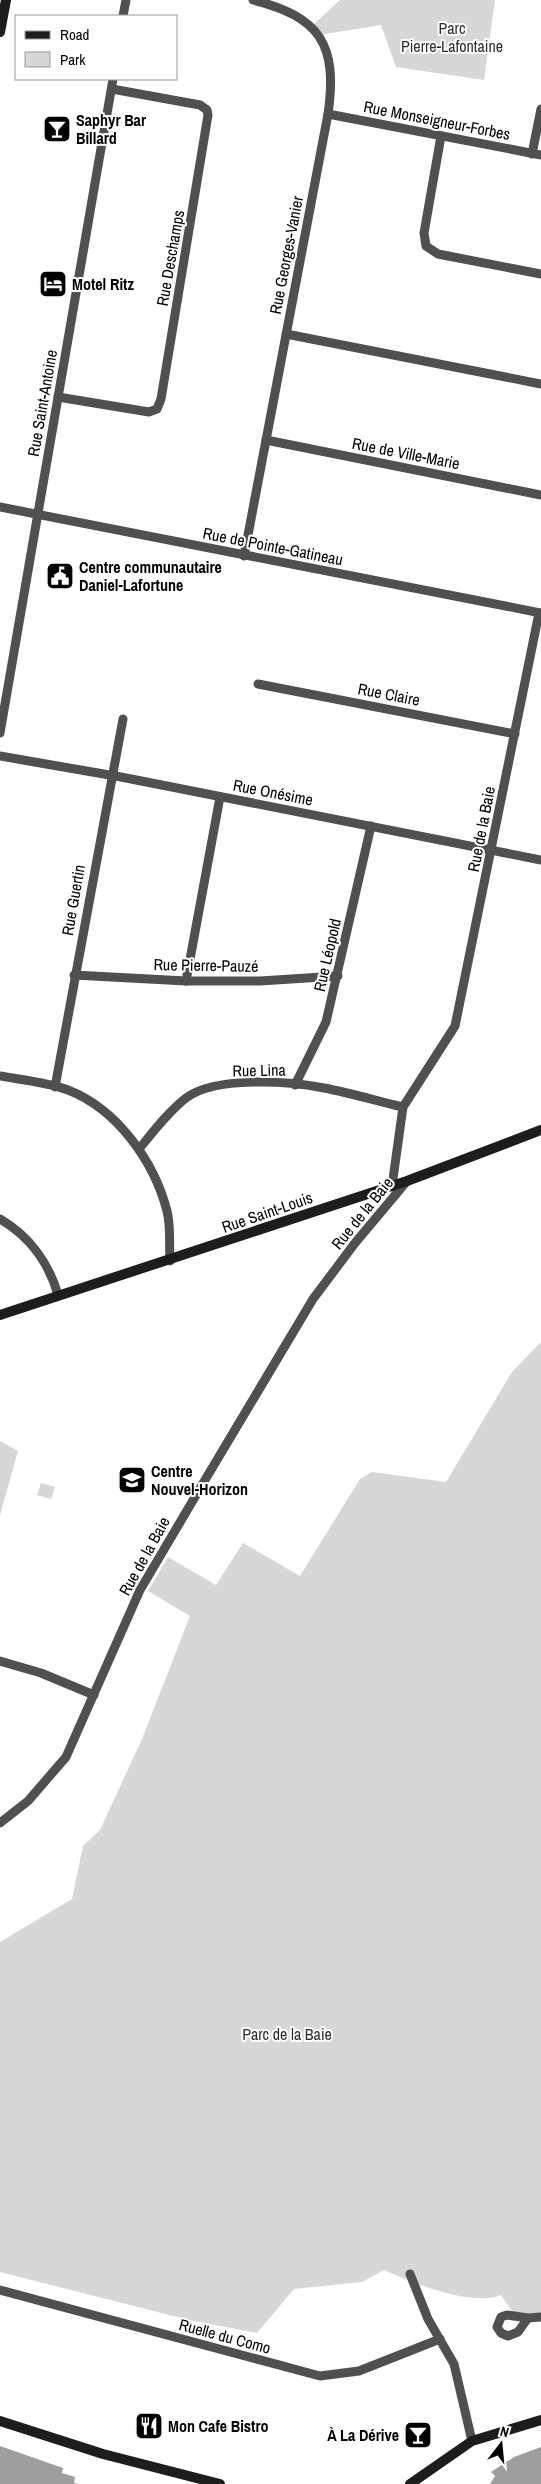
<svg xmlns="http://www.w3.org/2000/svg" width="541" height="2484" font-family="'Archivo Narrow',sans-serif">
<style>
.green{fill:#d7d7d7}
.water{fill:#9e9e9e}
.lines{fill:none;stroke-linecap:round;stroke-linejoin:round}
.street{stroke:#505050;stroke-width:9}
.secondary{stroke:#1d1d1d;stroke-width:10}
.labels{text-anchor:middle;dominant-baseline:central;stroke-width:4;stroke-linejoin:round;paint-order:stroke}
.park-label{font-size:16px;fill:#2e2e2e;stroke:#fff}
.poi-label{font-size:16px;font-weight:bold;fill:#000;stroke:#fff;text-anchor:start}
.street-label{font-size:16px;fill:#000;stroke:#fff}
</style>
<rect width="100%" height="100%" fill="#fff"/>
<g class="green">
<path d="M 340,0 L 495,0 L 484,80 L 396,67 L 381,25 L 319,35 L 312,26 Z"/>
<path d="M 541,1342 L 541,2313 L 514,2314 L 501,2295 C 471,2307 413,2283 384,2270 L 362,2282 L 294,2289 L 257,2333 L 189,2320 L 0,2272 L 0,1942 L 72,1899 L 83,1846 L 100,1830 L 142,1739 L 190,1616 L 148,1591 L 168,1557 L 216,1585 L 243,1543 L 300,1576 L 360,1479 L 372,1472 L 446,1482 L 512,1372 Z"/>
<path d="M 0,1441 L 18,1451 L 0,1515 Z"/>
<path d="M 41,1483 L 55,1487 L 51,1499 L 37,1495 Z"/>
</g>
<g class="water">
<path d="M 0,2446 L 63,2468 L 62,2473 L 75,2477 L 74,2483 L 79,2484 L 0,2484 Z"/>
<path d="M 541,2447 L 541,2484 L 490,2484 L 495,2476 L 491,2472 L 514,2457 Z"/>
</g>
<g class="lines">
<g class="street">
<path d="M 123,16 L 126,0"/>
<path d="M 328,114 L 541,155"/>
<path d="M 441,136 L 424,233 L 426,246 L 438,254 L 541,274"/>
<path d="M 532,154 L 541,109"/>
<path d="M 286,334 L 541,384"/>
<path d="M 58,397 L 149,412 L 157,409 L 161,399 L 208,115 L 207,110 L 200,105 L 112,89"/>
<path d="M 266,440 L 541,495"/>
<path d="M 0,507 L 541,613"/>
<path d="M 244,556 L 328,114 C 338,44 320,17 253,0"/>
<path d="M 258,684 L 515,734"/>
<path d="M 0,733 L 113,79"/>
<path d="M 0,756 L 121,777 L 541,860"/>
<path d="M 74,975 L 186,981 L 260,981 L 338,976"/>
<path d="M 186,981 L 220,797"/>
<path d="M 0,1076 C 22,1080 47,1082 68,1090 C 117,1109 154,1161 167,1211 C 171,1226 169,1245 170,1261"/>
<path d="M 295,1085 L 326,1022 L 371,826"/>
<path d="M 55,1087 L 123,719"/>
<path d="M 139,1149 C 153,1132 168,1112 186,1098 C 215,1076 289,1081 324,1088 C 351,1093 377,1101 403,1107"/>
<path d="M 392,1186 L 403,1107 L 455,1026 L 539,613"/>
<path d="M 0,1219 C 29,1236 49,1263 58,1295"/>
<path d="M 0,1661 L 41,1673 L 94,1695"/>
<path d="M 0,1823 L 28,1801 L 66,1757 L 140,1590 L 205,1480 L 313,1299 L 355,1243 L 407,1181"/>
<path d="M 410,2274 L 428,2319 L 454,2364 L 472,2441"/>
<path d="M 0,2290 L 320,2376 L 359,2371 L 440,2339"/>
<path d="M 507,2315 L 528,2318 L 518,2332 L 508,2336 L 501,2333 L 497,2327 L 501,2317 Z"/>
<path d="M 528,2318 L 541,2317"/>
</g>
<g class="secondary">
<path d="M 0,32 L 6,0"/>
<path d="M 0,1315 L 407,1181 L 541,1130"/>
<path d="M 0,2421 L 103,2454 L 220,2484"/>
<path d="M 410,2484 L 472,2441 L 541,2420"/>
</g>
</g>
<defs>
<symbol id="bar-square" viewBox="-11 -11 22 22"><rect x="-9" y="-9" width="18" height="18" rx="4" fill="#000" stroke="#fff"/><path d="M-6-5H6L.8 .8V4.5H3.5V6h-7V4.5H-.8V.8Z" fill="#fff"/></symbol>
<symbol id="hotel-square" viewBox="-11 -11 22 22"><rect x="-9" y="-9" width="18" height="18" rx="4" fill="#000" stroke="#fff"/><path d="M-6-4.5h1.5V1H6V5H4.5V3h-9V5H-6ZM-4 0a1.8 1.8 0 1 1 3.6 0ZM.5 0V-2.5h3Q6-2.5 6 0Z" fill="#fff"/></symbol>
<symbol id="civic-square" viewBox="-11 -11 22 22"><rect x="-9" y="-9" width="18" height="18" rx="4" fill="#000" stroke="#fff"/><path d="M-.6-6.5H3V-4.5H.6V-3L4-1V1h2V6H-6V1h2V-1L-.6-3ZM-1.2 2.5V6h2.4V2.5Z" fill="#fff"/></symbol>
<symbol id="school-square" viewBox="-11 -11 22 22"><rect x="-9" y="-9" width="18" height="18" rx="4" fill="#000" stroke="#fff"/><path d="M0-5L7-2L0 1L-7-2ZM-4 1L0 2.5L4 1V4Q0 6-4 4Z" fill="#fff"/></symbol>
<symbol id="restaurant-square" viewBox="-11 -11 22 22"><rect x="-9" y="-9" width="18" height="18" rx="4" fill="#000" stroke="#fff"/><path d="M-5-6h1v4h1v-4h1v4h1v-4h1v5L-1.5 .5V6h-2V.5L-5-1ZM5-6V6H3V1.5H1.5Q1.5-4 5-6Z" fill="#fff"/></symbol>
</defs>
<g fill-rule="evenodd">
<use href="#bar-square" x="41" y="113" width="32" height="32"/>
<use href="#hotel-square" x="37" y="268" width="32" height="32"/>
<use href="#civic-square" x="44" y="560" width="32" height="32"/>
<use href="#school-square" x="116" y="1464" width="32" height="32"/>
<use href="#restaurant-square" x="133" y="2410" width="32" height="32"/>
<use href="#bar-square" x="402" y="2419" width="32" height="32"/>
</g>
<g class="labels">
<g class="park-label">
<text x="452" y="28">Parc<tspan x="452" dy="18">Pierre-Lafontaine</tspan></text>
<text x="287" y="2034">Parc de la Baie</text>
</g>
<g class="poi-label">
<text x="76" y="120">Saphyr Bar<tspan x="76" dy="18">Billard</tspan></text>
<text x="72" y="284">Motel Ritz</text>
<text x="79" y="567">Centre communautaire<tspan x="79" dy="18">Daniel-Lafortune</tspan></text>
<text x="151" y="1471">Centre<tspan x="151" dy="18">Nouvel-Horizon</tspan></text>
<text x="168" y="2426">Mon Cafe Bistro</text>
<text x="399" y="2435" text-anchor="end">À La Dérive</text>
</g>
<g class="street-label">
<text transform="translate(437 120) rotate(11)">Rue Monseigneur-Forbes</text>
<text transform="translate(286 255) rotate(-79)">Rue Georges-Vanier</text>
<text transform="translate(170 258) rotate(-80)">Rue Deschamps</text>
<text transform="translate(42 403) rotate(-80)">Rue Saint-Antoine</text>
<text transform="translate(406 453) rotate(11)">Rue de Ville-Marie</text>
<text transform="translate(273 546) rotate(11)">Rue de Pointe-Gatineau</text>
<text transform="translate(389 694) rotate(11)">Rue Claire</text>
<text transform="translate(273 792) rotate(11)">Rue Onésime</text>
<text transform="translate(481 829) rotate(-79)">Rue de la Baie</text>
<text transform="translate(73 900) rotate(-80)">Rue Guertin</text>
<text transform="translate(327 955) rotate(-77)">Rue Léopold</text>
<text transform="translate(206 965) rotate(1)">Rue Pierre-Pauzé</text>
<text transform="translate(259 1070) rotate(-1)">Rue Lina</text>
<text transform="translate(267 1212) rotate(-19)">Rue Saint-Louis</text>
<text transform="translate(362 1213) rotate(-51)">Rue de la Baie</text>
<text transform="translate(144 1556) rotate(-61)">Rue de la Baie</text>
<text transform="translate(225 2336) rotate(15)">Ruelle du Como</text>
</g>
</g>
<rect x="15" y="15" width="162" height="65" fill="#ffffff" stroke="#999999"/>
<rect x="25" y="31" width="25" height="8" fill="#1d1d1d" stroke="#999999"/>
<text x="60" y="40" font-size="15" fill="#000000">Road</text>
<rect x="25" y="52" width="25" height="15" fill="#d7d7d7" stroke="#999999"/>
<text x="60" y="65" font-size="15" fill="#000000">Park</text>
<g transform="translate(501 2444) rotate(16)" stroke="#ffffff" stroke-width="4" paint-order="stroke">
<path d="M0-4L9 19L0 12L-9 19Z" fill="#000000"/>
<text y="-8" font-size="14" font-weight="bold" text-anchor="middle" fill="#000000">N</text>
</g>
</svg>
